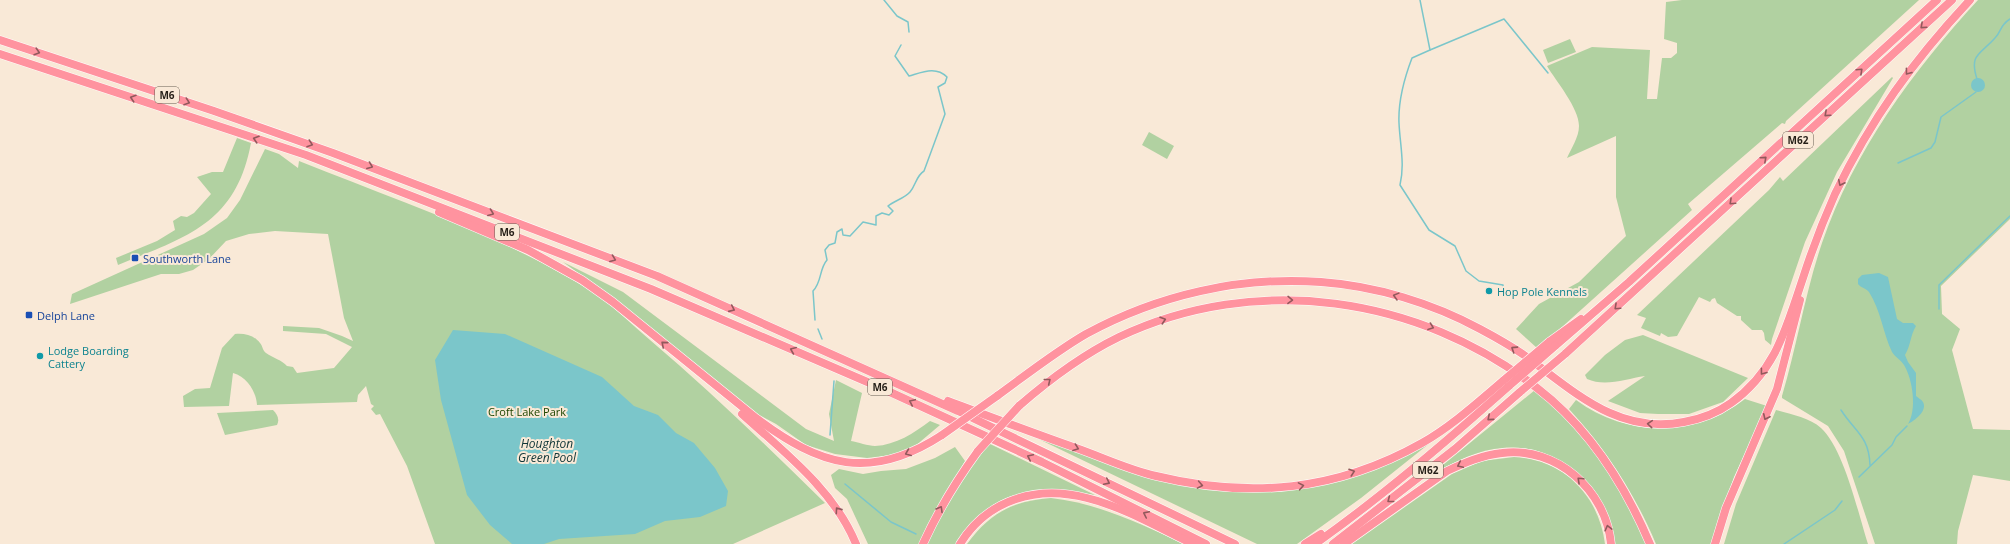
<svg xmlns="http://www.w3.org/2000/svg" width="2010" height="544" font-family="'Open Sans',sans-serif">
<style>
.green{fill:#b1d1a1}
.water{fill:#7bc6ca}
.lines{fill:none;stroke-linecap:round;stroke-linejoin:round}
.stream{stroke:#7bc6ca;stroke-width:1.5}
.motorway-casing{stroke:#fff;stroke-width:9}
.motorway{stroke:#ff939f;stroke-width:8}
.motorway-bridge-casing{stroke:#fff;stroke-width:9;stroke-linecap:butt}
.motorway-bridge{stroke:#ff939f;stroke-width:8}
.oneway{stroke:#92595c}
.transit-dot{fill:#1a4fb4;stroke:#f9e9d7;stroke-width:1.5}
.culture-dot{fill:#0f9aa8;stroke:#f9e9d7;stroke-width:1.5}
.labels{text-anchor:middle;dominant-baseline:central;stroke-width:4;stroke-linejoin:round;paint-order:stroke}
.shield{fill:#f9e9d7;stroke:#655c51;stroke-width:1}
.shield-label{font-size:10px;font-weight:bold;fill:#251f18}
.transit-label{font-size:11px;fill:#164399;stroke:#f9e9d7;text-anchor:start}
.culture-label{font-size:11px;fill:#0d838f;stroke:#f9e9d7;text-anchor:start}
.park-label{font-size:11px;fill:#1e4600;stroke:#f9e9d7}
.water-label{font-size:12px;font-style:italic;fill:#0f3537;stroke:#f9e9d7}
</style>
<rect width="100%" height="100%" fill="#f9e9d7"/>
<g class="green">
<path d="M 1682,0 L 1919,0 L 1786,121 L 1785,124 L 1782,123 L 1688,204 L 1692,210 L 1552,336 L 1537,348 L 1516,329 L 1539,304 L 1579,282 L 1626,236 L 1616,197 L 1616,136 L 1567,158 C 1571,149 1579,137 1579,126 C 1579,108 1556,81 1547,66 L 1592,47 L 1650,50 L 1647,99 L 1657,99 L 1662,58 L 1671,58 L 1677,53 L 1677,43 L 1664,39 L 1666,2 Z"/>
<path d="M 1978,0 L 2010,0 L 2010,219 L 1941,286 L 1942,314 L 1960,329 L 1952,350 L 1973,429 L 2010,430 L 2010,481 L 1973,475 L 1958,531 L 1957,544 L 1875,544 L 1844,451 L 1828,426 L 1782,398 L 1782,396 C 1797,346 1805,293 1822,243 C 1854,151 1912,72 1978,0 Z"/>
<path d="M 1570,39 L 1576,52 L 1548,63 L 1543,50 Z"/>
<path d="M 1892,77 L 1893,78 L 1837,172 L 1805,242 L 1772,339 L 1771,345 L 1765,340 L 1764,333 L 1762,330 L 1752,330 L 1741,320 L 1741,316 L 1737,316 L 1717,303 L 1715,298 L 1712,299 L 1710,302 L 1699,297 L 1677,336 L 1668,337 L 1661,333 L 1660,336 L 1641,328 L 1646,318 L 1637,315 L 1769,190 L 1780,177 L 1783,181 Z"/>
<path d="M 1149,132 L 1174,146 L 1167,159 L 1142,145 Z"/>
<path d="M 237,138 L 251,143 C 236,224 186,237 118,265 L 116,258 L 157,241 L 175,230 L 173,221 L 181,216 L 187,217 L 194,213 L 211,194 L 197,177 L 212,172 L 223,172 Z"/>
<path d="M 265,149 L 279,154 L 298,168 L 299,161 C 398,201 500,234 591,291 C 612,304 631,324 650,340 C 711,392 768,447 825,503 L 733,544 L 435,544 L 407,466 L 380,414 L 376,415 L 371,409 L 374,406 L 371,404 L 366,386 L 358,395 L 357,402 L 257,405 C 256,391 247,377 233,373 L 229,406 L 184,407 L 183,396 L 195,389 L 210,388 L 222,348 L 235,334 C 244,333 254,335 260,343 C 263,346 262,350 266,353 C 273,358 282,360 287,366 L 293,367 L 297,373 L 334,368 L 352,347 L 326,334 L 283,331 L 283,326 L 319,328 L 342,336 L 353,341 L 344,318 L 328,234 L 275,231 L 249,234 L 226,241 L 209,259 L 193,270 L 179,274 L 161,274 L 70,304 L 72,294 L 204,234 L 227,218 L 240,200 Z"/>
<path d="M 563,262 L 623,292 L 806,429 L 834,441 L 829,414 L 836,380 L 862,393 L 851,441 C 858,442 868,446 875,446 C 896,445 914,433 930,421 L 940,425 L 914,447 L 892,455 L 867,458 L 835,454 L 806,445 L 776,424 L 739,404 L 618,302 Z"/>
<path d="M 1643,335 L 1748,378 L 1723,402 L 1689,414 L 1658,414 L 1640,413 L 1608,401 L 1645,376 C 1626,379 1605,387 1587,379 L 1585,375 L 1605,355 L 1625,340 Z"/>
<path d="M 1535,390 C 1564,413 1595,447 1614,479 C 1626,499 1636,522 1648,544 L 1614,544 C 1609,486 1553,438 1494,449 C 1470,453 1448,465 1427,478 Z"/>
<path d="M 1745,399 L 1767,406 L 1734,477 L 1711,544 L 1656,544 C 1635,494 1606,449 1569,409 L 1576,400 C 1628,438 1694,438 1745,399 Z"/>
<path d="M 273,410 C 277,414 280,419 277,425 L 225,435 L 217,413 Z"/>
<path d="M 1776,410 C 1790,414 1810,418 1821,428 C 1844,449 1858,513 1868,544 L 1724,544 L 1736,504 Z"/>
<path d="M 1024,432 L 1189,487 L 1224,491 L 1259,492 L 1311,487 L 1440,435 L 1361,498 L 1297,544 L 1257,544 Z"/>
<path d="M 988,443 L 1095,495 C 1034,486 993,487 956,544 L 926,544 L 948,500 Z"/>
<path d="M 955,447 L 965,461 L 919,544 L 868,544 L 847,499 L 835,488 L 831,475 L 839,469 L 863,474 L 881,471 L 906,469 L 935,458 Z"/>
<path d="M 1514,457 C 1564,459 1599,496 1605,544 L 1352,544 L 1452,474 L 1482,461 Z"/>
<path d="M 1051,498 C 1097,503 1142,524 1183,544 L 967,544 C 990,513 1012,501 1051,498 Z"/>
</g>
<g class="water">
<circle cx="1978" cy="85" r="7"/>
<path d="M 1879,273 L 1888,277 L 1897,319 L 1903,323 L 1913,323 L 1916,326 C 1910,336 1911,345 1905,355 L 1908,362 L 1916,373 L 1916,396 C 1918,398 1921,399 1923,402 C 1928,411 1914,421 1908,424 C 1917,410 1913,380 1904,365 C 1901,360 1895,357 1892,352 C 1883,333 1881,311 1869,292 C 1866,288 1861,288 1858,284 L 1858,279 L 1862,275 Z"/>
<path d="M 453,330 L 505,334 L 602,377 L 634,406 L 658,415 L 676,433 L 694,443 L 715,468 L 728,491 L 726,506 L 700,517 L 665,521 L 635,534 L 559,539 L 544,544 L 512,544 L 490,525 L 467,495 L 441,400 L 435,360 Z"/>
</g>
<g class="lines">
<g class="stream">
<path d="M 884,0 L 897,16 L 908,22 L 909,32"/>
<path d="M 1420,0 L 1430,50 L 1504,19 L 1548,73"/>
<path d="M 1430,50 L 1412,58 C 1404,79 1398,100 1399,123 C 1400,145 1405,164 1400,185 L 1429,230 L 1455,246 L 1466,271 L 1479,281 L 1503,285 L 1503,295"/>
<path d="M 1977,79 C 1969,54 1980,55 1995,38 C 2002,31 1999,26 2010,19"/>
<path d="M 1898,163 L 1931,148 L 1935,142 L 1941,117 L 1976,92"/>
<path d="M 1939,309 L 1939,285 L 2010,216"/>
<path d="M 815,320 L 813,291 C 822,282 819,269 827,260 L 825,250 L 829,245 L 835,243 L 837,232 L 842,229 L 843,235 L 850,236 L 863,222 L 876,225 L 876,216 L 882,213 L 889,215 L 893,211 L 888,206 C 894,201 905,198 910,192 C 916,185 916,176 924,171 L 945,114 L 938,87 L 945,83 L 947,77 C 936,66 923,72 909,76 L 895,56 L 901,45"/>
<path d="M 818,329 L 822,339"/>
<path d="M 1841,410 C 1855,432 1869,436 1870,465"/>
<path d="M 830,435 L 834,381"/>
<path d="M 1859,477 L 1892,445 L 1896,437 L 1907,426"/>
<path d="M 845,484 L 891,522 L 916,534"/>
<path d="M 1784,544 L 1835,510 L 1842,501"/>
</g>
<defs>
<g id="motorway">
<path d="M 0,40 L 214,111 L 333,153 L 657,276 L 958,411 L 1235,544"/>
<path d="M 0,54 L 306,155 L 651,289 L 879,387 L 1042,462 L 1206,544"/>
<path d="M 439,212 L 528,250 L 582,280 L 613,302 L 756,418 C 820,466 870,482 942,435"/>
<path d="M 1549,342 L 1581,319"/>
<path d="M 1555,346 L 1629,282 L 1937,0"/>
<path d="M 1565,354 L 1952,0"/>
<path d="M 997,396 C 1026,375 1055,352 1086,334 C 1158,295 1240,276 1321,282 C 1376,286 1432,303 1480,329 C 1495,337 1511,346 1524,355 C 1574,391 1617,435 1684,422 C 1701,419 1717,413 1731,403 C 1776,371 1786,328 1803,278 C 1812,250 1823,221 1835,194 C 1871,119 1913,61 1970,0"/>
<path d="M 948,401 C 991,417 1033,433 1076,448 C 1102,457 1129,470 1156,476 C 1250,499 1337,491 1422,443 C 1452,426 1478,402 1504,380"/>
<path d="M 1019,406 C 1050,379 1082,355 1119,337 C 1256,272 1419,296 1537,388 C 1589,428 1625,485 1650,544"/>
<path d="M 742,414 C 784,452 834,490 856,544"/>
<path d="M 923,544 C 938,511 956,481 978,451"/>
<path d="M 960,544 C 988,499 1037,485 1087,498 C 1124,507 1159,528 1193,544"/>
<path d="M 1305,544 L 1321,534"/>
<path d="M 1315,544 C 1383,496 1448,440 1510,385"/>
<path d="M 1333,544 L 1455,449 L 1520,392"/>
<path d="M 1344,544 L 1447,471 C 1464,463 1482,455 1502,453 C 1556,446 1606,490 1611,544"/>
<path d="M 1715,544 L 1726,508 L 1777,389 L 1800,300"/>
</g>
</defs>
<use href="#motorway" class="motorway-casing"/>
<use href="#motorway" class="motorway"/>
<defs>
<g id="motorway-bridge">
<path d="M 1504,380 L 1549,342"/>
<path d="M 1510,385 L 1555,346"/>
<path d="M 1520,392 L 1565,354"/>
<path d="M 942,435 L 997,396"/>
<path d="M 978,451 L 1019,406"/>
</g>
</defs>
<use href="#motorway-bridge" class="motorway-bridge-casing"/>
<use href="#motorway-bridge" class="motorway-bridge"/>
</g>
<defs><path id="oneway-chevron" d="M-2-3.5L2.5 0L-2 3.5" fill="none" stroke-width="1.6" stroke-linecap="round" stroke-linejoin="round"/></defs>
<g class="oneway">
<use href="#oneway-chevron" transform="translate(1923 26) rotate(138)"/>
<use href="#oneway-chevron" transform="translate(37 52) rotate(17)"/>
<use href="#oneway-chevron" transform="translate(1860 71) rotate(-43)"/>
<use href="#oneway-chevron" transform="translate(1908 72) rotate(127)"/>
<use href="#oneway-chevron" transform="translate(133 98) rotate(-162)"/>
<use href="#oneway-chevron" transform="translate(187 102) rotate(19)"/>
<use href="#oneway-chevron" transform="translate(1827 114) rotate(138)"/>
<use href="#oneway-chevron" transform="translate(256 139) rotate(-162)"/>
<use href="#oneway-chevron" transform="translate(310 144) rotate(19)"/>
<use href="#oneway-chevron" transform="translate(1764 159) rotate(-42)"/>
<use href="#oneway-chevron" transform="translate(370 166) rotate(21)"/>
<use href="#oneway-chevron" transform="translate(1841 183) rotate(116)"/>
<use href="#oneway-chevron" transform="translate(1732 202) rotate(137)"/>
<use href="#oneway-chevron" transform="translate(491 213) rotate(21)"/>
<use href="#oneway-chevron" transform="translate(613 259) rotate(21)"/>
<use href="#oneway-chevron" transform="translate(1396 296) rotate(-165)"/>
<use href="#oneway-chevron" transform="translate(1290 300) rotate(1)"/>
<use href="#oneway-chevron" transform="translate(1617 307) rotate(137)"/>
<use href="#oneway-chevron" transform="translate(732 309) rotate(24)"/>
<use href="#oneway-chevron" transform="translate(1163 320) rotate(-18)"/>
<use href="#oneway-chevron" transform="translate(1431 327) rotate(20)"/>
<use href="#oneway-chevron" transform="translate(664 344) rotate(-140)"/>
<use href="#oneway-chevron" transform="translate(1514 349) rotate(-147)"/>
<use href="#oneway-chevron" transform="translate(793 350) rotate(-157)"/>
<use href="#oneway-chevron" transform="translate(1763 372) rotate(127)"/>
<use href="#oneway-chevron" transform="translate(1048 381) rotate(-39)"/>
<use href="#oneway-chevron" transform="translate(912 402) rotate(-155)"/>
<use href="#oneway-chevron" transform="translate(1766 417) rotate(115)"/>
<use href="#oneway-chevron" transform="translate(1490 418) rotate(139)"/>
<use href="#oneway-chevron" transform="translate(1650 424) rotate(-175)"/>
<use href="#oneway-chevron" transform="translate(1076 448) rotate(20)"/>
<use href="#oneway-chevron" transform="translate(908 453) rotate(158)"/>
<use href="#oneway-chevron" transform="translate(1030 457) rotate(-155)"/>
<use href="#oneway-chevron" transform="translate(1460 465) rotate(155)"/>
<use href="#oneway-chevron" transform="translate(1352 472) rotate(-19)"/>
<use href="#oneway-chevron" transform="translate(1580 480) rotate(-137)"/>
<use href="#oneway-chevron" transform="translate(1107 482) rotate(26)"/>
<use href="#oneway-chevron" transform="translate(1200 485) rotate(10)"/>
<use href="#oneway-chevron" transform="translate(1301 486) rotate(-10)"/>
<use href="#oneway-chevron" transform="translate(1390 500) rotate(142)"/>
<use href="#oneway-chevron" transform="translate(940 509) rotate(-60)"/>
<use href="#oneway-chevron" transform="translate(838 510) rotate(-125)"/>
<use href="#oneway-chevron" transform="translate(1146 514) rotate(-154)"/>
<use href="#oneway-chevron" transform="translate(1608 528) rotate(-104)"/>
</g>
<g class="transit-dot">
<rect x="131" y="254" width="8" height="8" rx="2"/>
<rect x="25" y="311" width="8" height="8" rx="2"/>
</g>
<g class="culture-dot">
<circle cx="1489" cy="291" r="4"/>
<circle cx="40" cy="356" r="4"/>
</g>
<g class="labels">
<g class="shield">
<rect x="155" y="87" width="24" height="16" rx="3"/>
<rect x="1783" y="132" width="30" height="16" rx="3"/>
<rect x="495" y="224" width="24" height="16" rx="3"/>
<rect x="868" y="379" width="24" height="16" rx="3"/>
<rect x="1413" y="462" width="30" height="16" rx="3"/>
</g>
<g class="shield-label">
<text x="167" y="95">M6</text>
<text x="1798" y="140">M62</text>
<text x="507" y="232">M6</text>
<text x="880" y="387">M6</text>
<text x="1428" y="470">M62</text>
</g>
<g class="transit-label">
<text x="143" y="258">Southworth Lane</text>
<text x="37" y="315">Delph Lane</text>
</g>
<g class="culture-label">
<text x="1497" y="291">Hop Pole Kennels</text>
<text x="48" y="350">Lodge Boarding<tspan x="48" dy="13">Cattery</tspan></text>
</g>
<g class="park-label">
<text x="527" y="411">Croft Lake Park</text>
</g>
<g class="water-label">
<text x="547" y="443">Houghton<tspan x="547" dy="14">Green Pool</tspan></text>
</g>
</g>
</svg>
